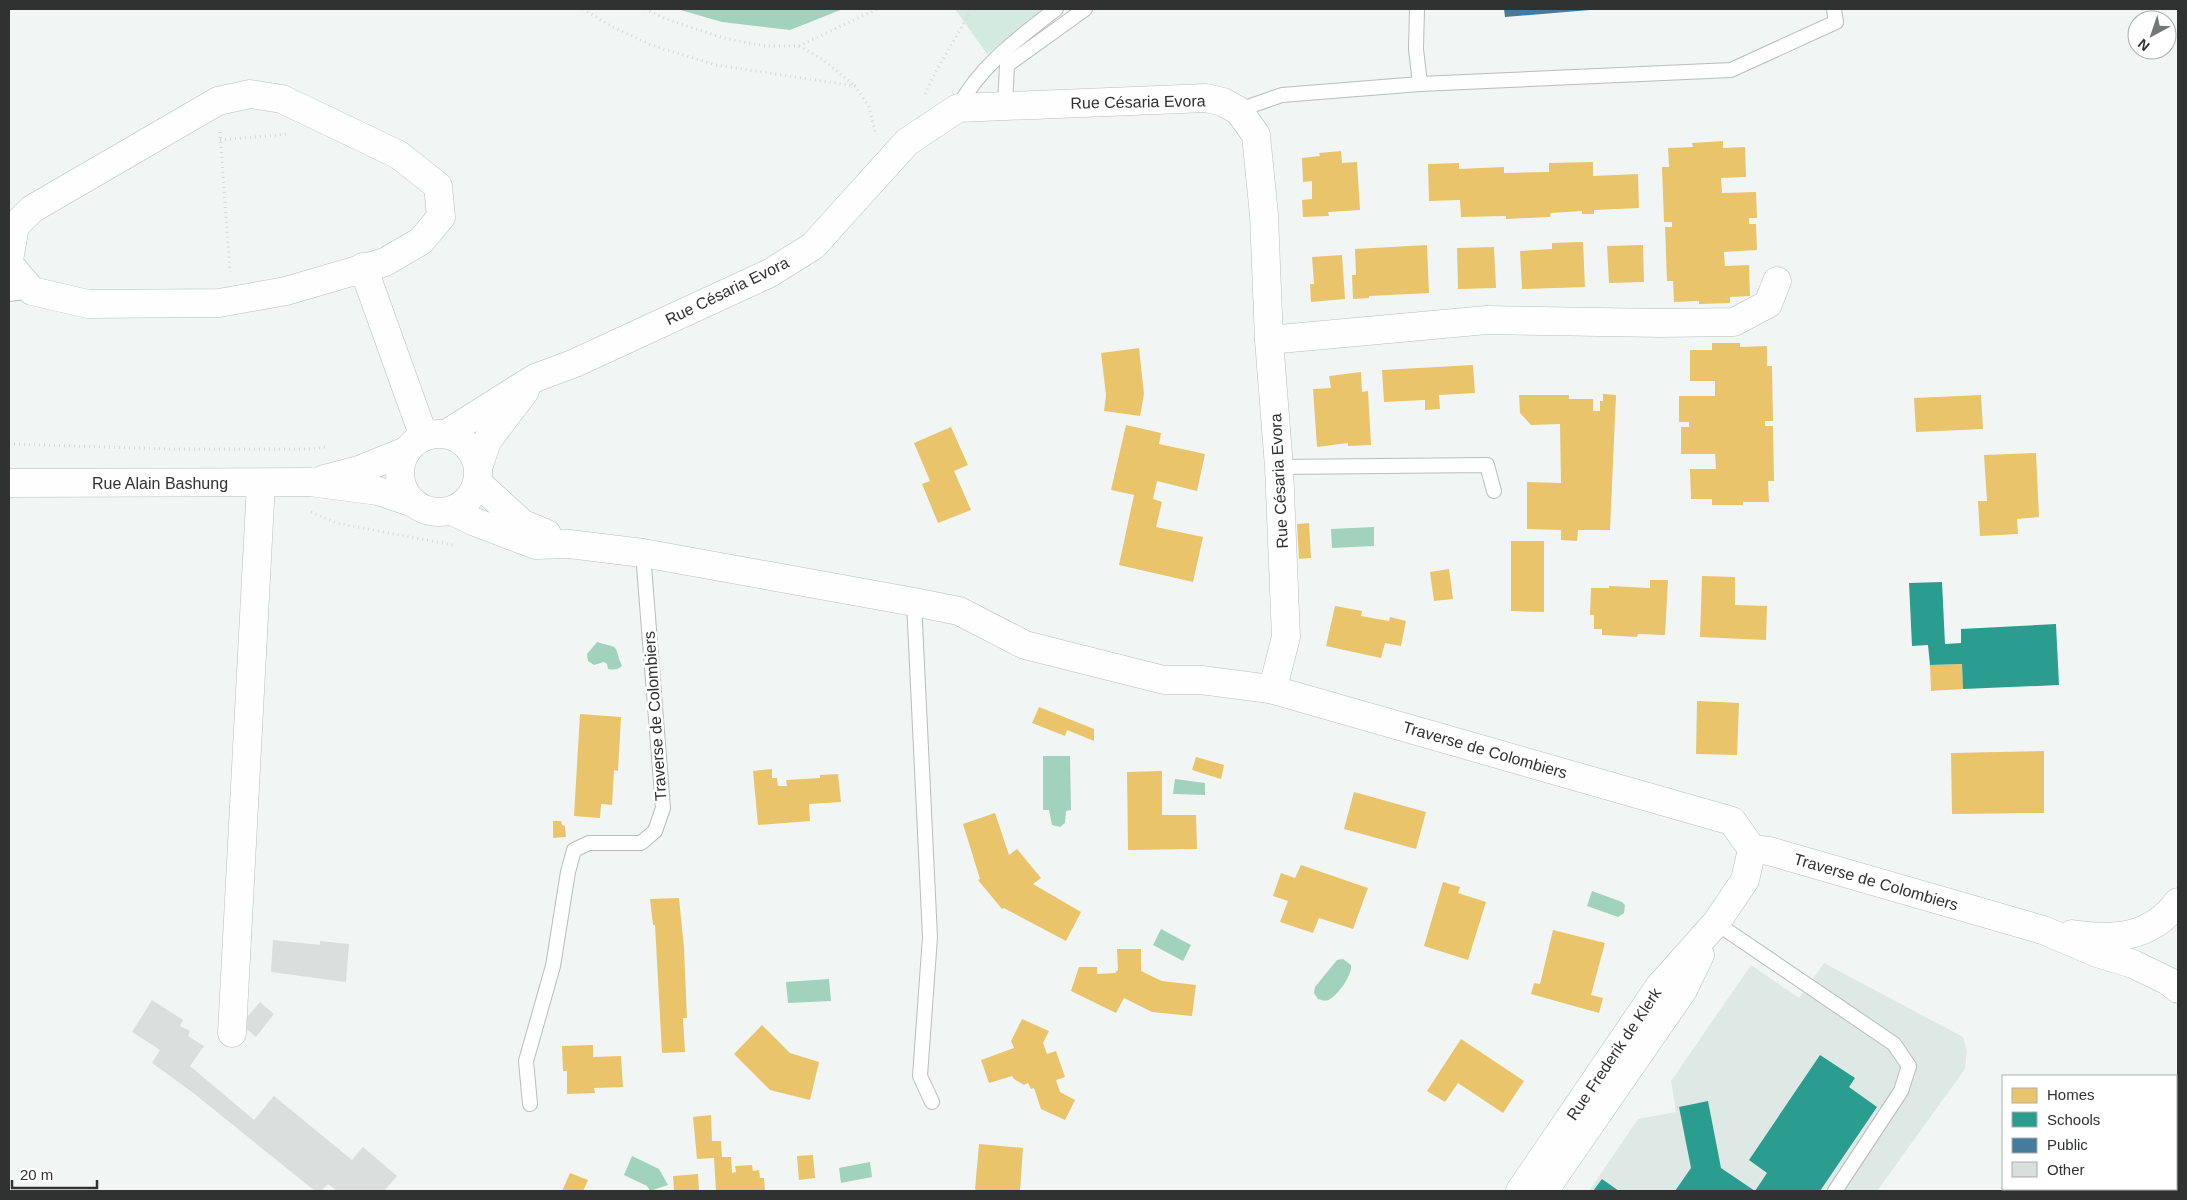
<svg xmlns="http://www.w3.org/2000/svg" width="2187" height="1200" font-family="Arial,sans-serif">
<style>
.built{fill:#dee8e4}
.green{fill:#d2eae0}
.water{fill:#a0d2be}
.homes{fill:#e9c46a}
.schools{fill:#2a9d8f}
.public{fill:#457b9d}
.building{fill:#dadedd}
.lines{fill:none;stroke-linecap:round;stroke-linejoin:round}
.lane-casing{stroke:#b9bdbb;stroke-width:16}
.street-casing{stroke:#b9bdbb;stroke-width:29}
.secondary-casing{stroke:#b9bdbb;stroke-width:29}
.path{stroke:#d5d6d6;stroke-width:3;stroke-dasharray:1 4;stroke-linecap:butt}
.lane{stroke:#fdfefd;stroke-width:14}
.street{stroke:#fdfefd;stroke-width:28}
.secondary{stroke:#fdfefd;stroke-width:28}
.labels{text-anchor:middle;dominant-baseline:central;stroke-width:5;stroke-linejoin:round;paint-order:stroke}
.street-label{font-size:16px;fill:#2f3231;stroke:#fff}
</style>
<rect width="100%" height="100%" fill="#f1f6f4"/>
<path class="built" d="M 1824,963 L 1963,1037 L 1967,1050 L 1965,1069 L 1877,1191 L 1589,1191 L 1638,1119 L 1676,1112 L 1671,1081 L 1751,965 L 1799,998 Z"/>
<path class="green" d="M 955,9 L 1044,9 L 987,54 Z"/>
<g class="water">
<path d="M 677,9 L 843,9 L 790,30 L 722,22 Z"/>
<path d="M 1374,527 L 1374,546 L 1332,548 L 1331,529 Z"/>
<path d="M 597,642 C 622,649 613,644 622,666 C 617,670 614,670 608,669 L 607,664 L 604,662 L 594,665 L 588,661 L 587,654 Z"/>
<path d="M 1043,756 L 1070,756 L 1071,810 L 1066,811 L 1065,823 L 1060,827 L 1052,825 L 1049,810 L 1043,810 Z"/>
<path d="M 1175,779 L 1205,783 L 1205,795 L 1173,794 Z"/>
<path d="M 1592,891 L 1622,902 L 1625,905 L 1624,913 L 1618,917 L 1587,906 Z"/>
<path d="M 1161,929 L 1191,945 L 1183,961 L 1153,945 Z"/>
<path d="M 1343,959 L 1351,965 C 1353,974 1338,995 1330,999 C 1326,1002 1322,1000 1318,999 L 1314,993 L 1315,987 L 1337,960 Z"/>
<path d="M 829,979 L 831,1001 L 788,1003 L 786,982 Z"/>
<path d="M 632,1156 L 659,1169 L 668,1185 L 650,1191 L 647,1186 L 624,1175 Z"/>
<path d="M 870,1162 L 872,1177 L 841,1183 L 839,1168 Z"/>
</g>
<g class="homes">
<path d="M 1723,141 L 1723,148 L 1745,147 L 1746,177 L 1721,178 L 1722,193 L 1756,192 L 1757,218 L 1749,218 L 1749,224 L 1756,224 L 1757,250 L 1724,252 L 1725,266 L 1749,265 L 1750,296 L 1730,297 L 1730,303 L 1699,304 L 1699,301 L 1674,302 L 1673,281 L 1667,281 L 1665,227 L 1672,227 L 1672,222 L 1664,222 L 1662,167 L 1669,167 L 1668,148 L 1693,147 L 1692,143 Z"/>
<path d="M 1341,151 L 1342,163 L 1357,162 L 1360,210 L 1328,212 L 1329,216 L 1303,217 L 1302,200 L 1312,199 L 1312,181 L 1303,182 L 1302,158 L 1320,156 L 1319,153 Z"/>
<path d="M 1593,162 L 1593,176 L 1638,174 L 1639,208 L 1594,210 L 1594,214 L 1582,214 L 1582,211 L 1551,213 L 1550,217 L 1506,219 L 1506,216 L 1461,217 L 1460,200 L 1429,201 L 1428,164 L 1459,163 L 1459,169 L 1504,167 L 1504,173 L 1549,172 L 1549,163 Z"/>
<path d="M 1583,242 L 1585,287 L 1522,289 L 1520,251 L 1552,249 L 1552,243 Z"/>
<path d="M 1427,245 L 1429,293 L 1369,296 L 1369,298 L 1353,299 L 1352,275 L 1356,275 L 1355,249 Z"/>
<path d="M 1643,245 L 1644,282 L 1609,283 L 1607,246 Z"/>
<path d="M 1494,247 L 1496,288 L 1458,289 L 1457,248 Z"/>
<path d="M 1342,255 L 1345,299 L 1311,302 L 1310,284 L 1314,284 L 1312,257 Z"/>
<path d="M 1712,343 L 1740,343 L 1740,347 L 1767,346 L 1767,366 L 1772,366 L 1773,421 L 1765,421 L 1765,426 L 1773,426 L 1774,481 L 1768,481 L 1769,502 L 1743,502 L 1743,505 L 1712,505 L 1712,499 L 1691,499 L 1690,469 L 1716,469 L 1715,454 L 1681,454 L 1681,427 L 1689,427 L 1689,422 L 1679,422 L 1679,396 L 1715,396 L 1715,381 L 1690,381 L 1690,350 L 1712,350 Z"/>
<path d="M 1139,348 L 1144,394 L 1140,416 L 1104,411 L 1106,395 L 1101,353 Z"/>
<path d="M 1473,365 L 1475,393 L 1439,395 L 1440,409 L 1425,410 L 1425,400 L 1384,402 L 1382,370 Z"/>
<path d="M 1361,372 L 1362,392 L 1368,391 L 1371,445 L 1348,446 L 1348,443 L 1317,447 L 1313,389 L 1331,388 L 1329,376 Z"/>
<path d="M 1603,394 L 1616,395 L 1610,530 L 1578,530 L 1577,541 L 1561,540 L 1561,530 L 1527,529 L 1527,482 L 1561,483 L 1560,424 L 1531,425 L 1520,413 L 1519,395 L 1569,395 L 1569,399 L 1593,399 L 1593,411 L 1600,411 L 1600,401 L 1603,401 Z"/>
<path d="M 1981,395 L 1983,429 L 1916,432 L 1914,398 Z"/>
<path d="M 1126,425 L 1161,433 L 1159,444 L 1205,454 L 1197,491 L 1157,481 L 1153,499 L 1162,502 L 1156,527 L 1203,537 L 1193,582 L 1119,565 L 1134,495 L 1111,490 Z"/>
<path d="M 951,427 L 968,465 L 954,471 L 971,510 L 938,523 L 922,484 L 930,481 L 914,443 Z"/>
<path d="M 2036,453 L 2039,517 L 2017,519 L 2018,534 L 1980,536 L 1978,501 L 1987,501 L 1984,455 Z"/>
<path d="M 1309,523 L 1311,558 L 1299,559 L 1297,524 Z"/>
<path d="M 1511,541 L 1544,541 L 1544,612 L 1511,611 Z"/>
<path d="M 1449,569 L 1453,599 L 1434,601 L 1430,572 Z"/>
<path d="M 1702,576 L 1735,577 L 1735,605 L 1767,606 L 1766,640 L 1700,637 Z"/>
<path d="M 1650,580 L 1668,580 L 1665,635 L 1638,634 L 1637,637 L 1602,635 L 1602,629 L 1594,629 L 1594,615 L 1590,615 L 1591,588 L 1609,588 L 1609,586 L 1650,588 Z"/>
<path d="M 1335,606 L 1362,611 L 1361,616 L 1389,621 L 1390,617 L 1406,621 L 1401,646 L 1385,643 L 1381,658 L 1326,646 Z"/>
<path d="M 1962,664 L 1963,689 L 1931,691 L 1930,665 Z"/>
<path d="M 1697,701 L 1739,703 L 1737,755 L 1696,754 Z"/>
<path d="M 1039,707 L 1094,729 L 1094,741 L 1067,730 L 1065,736 L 1032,723 Z"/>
<path d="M 580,714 L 621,717 L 618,771 L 614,770 L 612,805 L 601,804 L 600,818 L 574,816 Z"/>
<path d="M 2044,751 L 2044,813 L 1952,814 L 1951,753 Z"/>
<path d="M 1196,757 L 1224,765 L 1221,779 L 1192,770 Z"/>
<path d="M 772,769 L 772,778 L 777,778 L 778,786 L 787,786 L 786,780 L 820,778 L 820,775 L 838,774 L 841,802 L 809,804 L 810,821 L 758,825 L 753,771 Z"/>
<path d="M 1162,771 L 1162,815 L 1196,815 L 1197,849 L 1128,850 L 1127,772 Z"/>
<path d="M 1354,792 L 1426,812 L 1416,849 L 1344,829 Z"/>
<path d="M 995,813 L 1009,855 L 1017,849 L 1041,878 L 1033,884 L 1081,912 L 1066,941 L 1004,908 L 1002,909 L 978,880 L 980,879 L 963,824 Z"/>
<path d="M 553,821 L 561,821 L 562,825 L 565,826 L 566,837 L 553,838 Z"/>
<path d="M 1301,865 L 1368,888 L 1353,929 L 1319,918 L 1313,933 L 1280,922 L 1288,901 L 1273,896 L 1281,873 L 1295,878 Z"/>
<path d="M 1443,882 L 1460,887 L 1458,893 L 1486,902 L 1468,960 L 1424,946 Z"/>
<path d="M 679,898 L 684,948 L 687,1018 L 683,1018 L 685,1052 L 662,1053 L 655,925 L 653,925 L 650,899 Z"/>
<path d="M 1553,930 L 1605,943 L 1591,995 L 1603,998 L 1599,1013 L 1531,994 L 1534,983 L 1540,984 Z"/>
<path d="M 1117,949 L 1141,949 L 1141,971 L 1162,981 L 1196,985 L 1192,1016 L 1152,1012 L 1124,998 L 1116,1013 L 1071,991 L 1079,967 L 1097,967 L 1097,974 L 1115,973 L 1118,970 Z"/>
<path d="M 1022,1019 L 1049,1031 L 1043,1043 L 1047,1054 L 1056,1051 L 1065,1077 L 1056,1080 L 1060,1092 L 1075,1100 L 1065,1120 L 1041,1109 L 1034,1088 L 1031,1089 L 1028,1083 L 1024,1085 L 1014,1079 L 1012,1076 L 989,1083 L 981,1060 L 1014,1048 L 1011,1041 Z"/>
<path d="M 762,1025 L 790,1053 L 819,1062 L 810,1100 L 770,1090 L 734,1054 Z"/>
<path d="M 1461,1039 L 1524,1081 L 1503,1113 L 1458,1083 L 1445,1102 L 1427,1091 Z"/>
<path d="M 593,1045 L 593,1057 L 621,1056 L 623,1087 L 594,1088 L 595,1093 L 567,1094 L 567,1071 L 563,1071 L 562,1046 Z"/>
<path d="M 711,1115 L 712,1141 L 721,1141 L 722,1157 L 731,1157 L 732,1173 L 736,1172 L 735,1166 L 752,1165 L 753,1171 L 759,1170 L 760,1178 L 764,1178 L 765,1191 L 716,1191 L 714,1158 L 697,1159 L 693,1117 Z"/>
<path d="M 979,1144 L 1023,1148 L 1020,1191 L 977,1191 L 975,1189 Z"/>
<path d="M 813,1155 L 815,1178 L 799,1180 L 797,1156 Z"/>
<path d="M 570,1173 L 588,1180 L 583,1191 L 562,1191 Z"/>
<path d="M 698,1174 L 699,1191 L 674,1191 L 673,1176 Z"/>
</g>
<g class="schools">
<path d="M 1942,582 L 1945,644 L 1961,643 L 1961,629 L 2056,624 L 2059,685 L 1963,689 L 1962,664 L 1930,665 L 1928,645 L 1912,646 L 1909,583 Z"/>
<path d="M 1820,1055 L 1855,1078 L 1849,1087 L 1877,1107 L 1820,1191 L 1675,1191 L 1691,1168 L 1679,1107 L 1708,1101 L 1721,1168 L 1755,1191 L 1767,1173 L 1749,1160 Z"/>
<path d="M 1602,1179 L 1619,1191 L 1593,1191 Z"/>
</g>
<path class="public" d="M 1504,9 L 1590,9 L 1590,10 L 1505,17 Z"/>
<g class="building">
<path d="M 273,940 L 320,945 L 320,941 L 349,944 L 346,982 L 271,972 Z"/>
<path d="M 152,1000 L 183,1020 L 180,1026 L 190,1031 L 188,1036 L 204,1046 L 190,1066 L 254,1120 L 274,1096 L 352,1160 L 363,1147 L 397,1176 L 384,1191 L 337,1191 L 328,1184 L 321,1191 L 315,1191 L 192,1092 L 152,1063 L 160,1050 L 132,1032 Z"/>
<path d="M 260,1002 L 274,1014 L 256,1037 L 241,1024 Z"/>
</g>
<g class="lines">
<defs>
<g id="lane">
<path d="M 1417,9 L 1416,49 L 1420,84"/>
<path d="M 1005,106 L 1007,65 L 1085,9"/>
<path d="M 958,108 C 980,65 1019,38 1056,9"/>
<path d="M 1239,111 L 1256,104 L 1282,95 L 1420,84 L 1731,70 L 1836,22 L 1834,9"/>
<path d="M 9,294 L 32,291"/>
<path d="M 1279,467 L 1487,465 L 1494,491"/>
<path d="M 914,602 L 930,937 L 920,1076 L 932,1102"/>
<path d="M 1716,923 L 1894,1044 L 1909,1066 L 1901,1091 L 1835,1191"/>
<path d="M 530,1104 L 526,1061 L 553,966 L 568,872 L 574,850 L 589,843 L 641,843 L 655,831 L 663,808 L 643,553"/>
</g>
<g id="street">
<path d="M 9,260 L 15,226 L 32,209 L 218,101 L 250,94 L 282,99 L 399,155 L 438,186 L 441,217 L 421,241 L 385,262 L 286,291 L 219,303 L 88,304 L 32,291 L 9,264"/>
<path d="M 363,267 L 424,437"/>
<path d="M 1269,340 L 1487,320 L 1661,323 L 1734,322 L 1768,304 L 1777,281"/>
<path d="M 446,434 L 535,378 L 575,363 L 770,273 L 813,246 L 907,142 L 958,108 L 1206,98 L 1223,102 L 1239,111 L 1256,135 L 1264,215 L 1269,340 L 1279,467 L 1286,637 L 1276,676 L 1270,689"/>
<path d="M 478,468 L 487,441 L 525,391"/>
<path d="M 478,483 L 523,524 L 547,534"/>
<path d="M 452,511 L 475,522 L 536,545 L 569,544 L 643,553 L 914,602 L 959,611 L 1025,645 L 1164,680 L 1201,680 L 1270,689 L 1732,821 L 1752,849 L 1769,851 L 2043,930 L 2097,953 L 2133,964 L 2168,981 L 2178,989"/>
<path d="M 2072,934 C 2114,940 2150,939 2178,902"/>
<path d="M 232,1033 L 261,483"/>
<path d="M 1520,1191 L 1659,987 L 1716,923 L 1745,880 L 1752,849"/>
<path d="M 1544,1191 L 1683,990 L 1700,955"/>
</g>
<g id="secondary">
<circle cx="439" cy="473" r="39"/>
<path d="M 324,479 L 359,470 L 406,451"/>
<path d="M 9,483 L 310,482 L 378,491 L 414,503"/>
</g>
</defs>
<use href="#lane" class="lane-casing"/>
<use href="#street" class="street-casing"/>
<use href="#secondary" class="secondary-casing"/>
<g class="path">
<path d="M 583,9 L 611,26 L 651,45 L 716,65 L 855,86 L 869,107 L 876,135"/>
<path d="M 645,9 L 666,19 L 723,38 L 765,46 L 799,46 L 877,9"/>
<path d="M 799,46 L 822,59 L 855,86"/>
<path d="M 925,94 C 937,66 955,41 969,13 L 969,9"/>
<path d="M 220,132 L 230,272"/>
<path d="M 220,140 L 289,134"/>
<path d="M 9,444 L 172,449 L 308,449 L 327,447"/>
<path d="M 311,512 L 336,523 L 453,545"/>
</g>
<use href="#lane" class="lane"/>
<use href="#street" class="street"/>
<use href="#secondary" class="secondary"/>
</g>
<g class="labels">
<g class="street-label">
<text transform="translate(1138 102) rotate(-1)">Rue Césaria Evora</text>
<text transform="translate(727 291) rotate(-26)">Rue Césaria Evora</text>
<text transform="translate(1279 481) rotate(-93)">Rue Césaria Evora</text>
<text x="160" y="483">Rue Alain Bashung</text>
<text transform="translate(655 716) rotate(-94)">Traverse de Colombiers</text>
<text transform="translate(1485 750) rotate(16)">Traverse de Colombiers</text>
<text transform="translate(1876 882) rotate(16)">Traverse de Colombiers</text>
<text transform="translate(1614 1054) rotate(-56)">Rue Frederik de Klerk</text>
</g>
</g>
<rect width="2187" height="1200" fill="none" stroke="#2f3231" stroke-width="20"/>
<rect x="2002" y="1075" width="175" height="115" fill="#ffffff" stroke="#acadad"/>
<rect x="2012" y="1088" width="25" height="15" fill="#e9c46a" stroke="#acadad"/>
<text x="2047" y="1100" font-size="15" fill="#2f3231">Homes</text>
<rect x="2012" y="1112" width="25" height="15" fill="#2a9d8f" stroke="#acadad"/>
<text x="2047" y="1125" font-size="15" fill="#2f3231">Schools</text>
<rect x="2012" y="1138" width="25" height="15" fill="#457b9d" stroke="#acadad"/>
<text x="2047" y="1150" font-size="15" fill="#2f3231">Public</text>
<rect x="2012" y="1162" width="25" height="15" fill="#dadedd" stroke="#acadad"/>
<text x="2047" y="1175" font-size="15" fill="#2f3231">Other</text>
<g transform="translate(2152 35) rotate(220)"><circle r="24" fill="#ffffff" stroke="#acadad"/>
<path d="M0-4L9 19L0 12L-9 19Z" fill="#737775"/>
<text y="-8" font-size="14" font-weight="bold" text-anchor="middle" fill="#2f3231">N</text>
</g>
<path d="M12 1180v8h85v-8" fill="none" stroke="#2f3231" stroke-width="2.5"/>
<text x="20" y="1180" font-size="15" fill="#2f3231" stroke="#ffffff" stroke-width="4" paint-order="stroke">20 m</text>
</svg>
